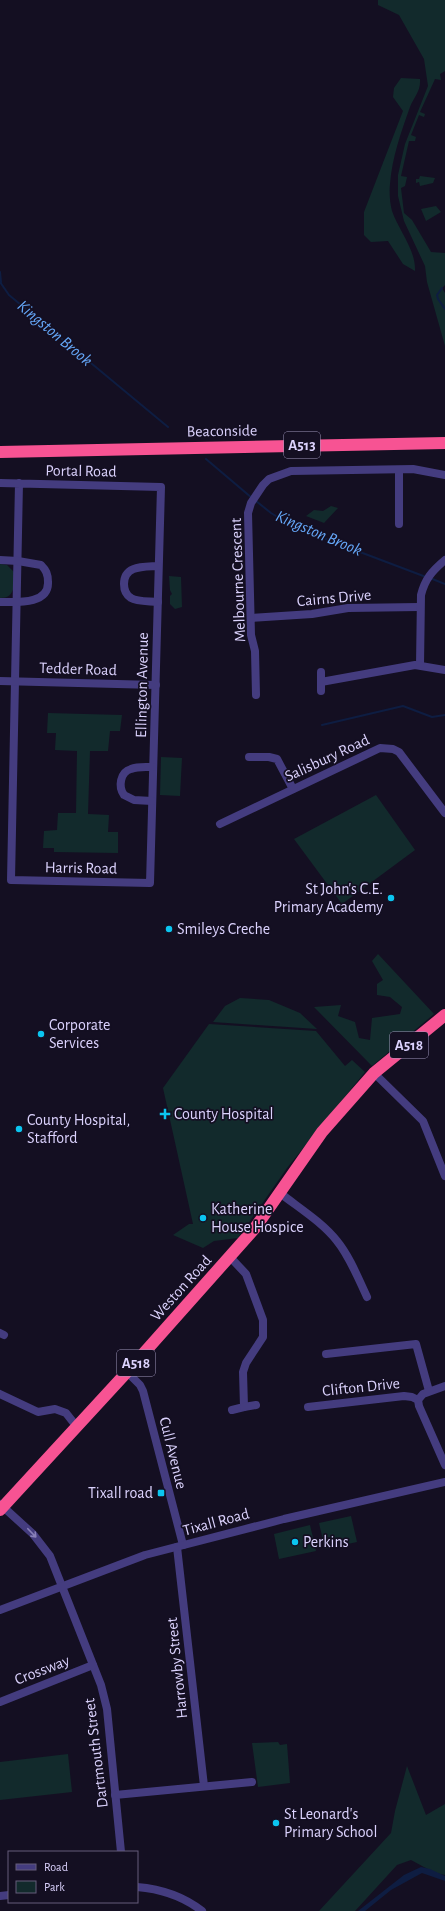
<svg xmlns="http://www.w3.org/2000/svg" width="445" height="1911" font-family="'Alegreya Sans',sans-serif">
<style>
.green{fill:#122a2c}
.water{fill:#0e1d42}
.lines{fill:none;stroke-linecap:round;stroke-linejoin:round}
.stream{stroke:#0e1d42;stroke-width:2}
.minor{stroke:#443c7f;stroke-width:8}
.highway{stroke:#f75393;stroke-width:12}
.oneway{stroke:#8880b8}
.poi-dot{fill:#0bc5f0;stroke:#140f22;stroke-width:1.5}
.labels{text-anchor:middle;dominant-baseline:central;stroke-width:3.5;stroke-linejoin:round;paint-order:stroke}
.shield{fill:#140f22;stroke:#9f98bb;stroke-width:1}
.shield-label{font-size:15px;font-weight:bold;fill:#dbd2fd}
.street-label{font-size:16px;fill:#dbd2fd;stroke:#140f22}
.poi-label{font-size:16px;fill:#dbd2fd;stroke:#140f22;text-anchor:start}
.water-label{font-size:17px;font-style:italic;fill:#65a7f8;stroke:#140f22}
</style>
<rect width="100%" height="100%" fill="#140f22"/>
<g class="green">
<path d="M 378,0 L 445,0 L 445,71 L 440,74 L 441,80 L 435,79 L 420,112 L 425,114 L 424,117 L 419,115 L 411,135 L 416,137 L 415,141 L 409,141 L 401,176 L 407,177 L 405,186 L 401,188 L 404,213 L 412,220 L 431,252 L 445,253 L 445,285 L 442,288 L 445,293 L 445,346 L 427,282 L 425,266 L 404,221 L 398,196 L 398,175 L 405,144 L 428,86 L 424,59 L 399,15 L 378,5 Z"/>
<path d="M 401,78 L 420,79 C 421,91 414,97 410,107 C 401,132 392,158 390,184 C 389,192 390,204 392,211 C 399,231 416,250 415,271 L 403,264 L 388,241 L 371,242 L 364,235 L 364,212 L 403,111 L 393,97 L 394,88 Z"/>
<path d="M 420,176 L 435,178 L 433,183 L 420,186 L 419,182 L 416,183 L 416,179 L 419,179 Z"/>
<path d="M 436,206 L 441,212 L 426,221 L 421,209 Z"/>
<path d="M 331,506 L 338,508 L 324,523 L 306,516 L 314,510 L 323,511 Z"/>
<path d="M 0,564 L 7,565 L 14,572 C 14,584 16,598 0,598 Z"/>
<path d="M 169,576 L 181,577 L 182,607 L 175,609 L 170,604 L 170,596 L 172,594 L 170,590 Z"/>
<path d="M 48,713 L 122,715 L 120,731 L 110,731 L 108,751 L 90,751 L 88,814 L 109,815 L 108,832 L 118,832 L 118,853 L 54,852 L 54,848 L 43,848 L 44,831 L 57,830 L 58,813 L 76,813 L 77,751 L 55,750 L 56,733 L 47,733 Z"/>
<path d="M 161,757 L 182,758 L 180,796 L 160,795 Z"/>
<path d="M 376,795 L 415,850 L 342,904 L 294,839 Z"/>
<path d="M 378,954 L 434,1014 L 372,1066 L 314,1007 L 341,1005 L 338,1016 L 355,1022 L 359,1038 L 370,1040 L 372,1018 L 400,1014 L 402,1007 L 390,997 L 377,995 L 377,984 L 383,980 L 372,961 Z"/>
<path d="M 240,998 L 269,1000 L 300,1013 L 317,1029 L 213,1022 L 225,1006 Z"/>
<path d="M 209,1024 L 316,1031 L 345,1066 L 352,1060 L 365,1072 L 287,1168 L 238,1238 L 214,1241 L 203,1248 L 173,1235 L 189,1224 L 193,1224 L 163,1088 Z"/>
<path d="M 351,1516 L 357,1542 L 325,1549 L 319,1523 Z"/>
<path d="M 310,1525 L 316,1551 L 279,1559 L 274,1534 Z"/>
<path d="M 278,1742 L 280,1745 L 287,1744 L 290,1783 L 258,1787 L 252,1743 Z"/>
<path d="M 68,1754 L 72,1792 L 0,1800 L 0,1762 Z"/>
<path d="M 407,1766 L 426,1815 L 445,1804 L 445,1875 L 435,1873 L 411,1860 L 397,1865 L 355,1911 L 319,1911 L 391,1833 L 395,1811 Z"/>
</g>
<path class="water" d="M 421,1867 L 430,1869 L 445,1876 L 445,1881 L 422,1873 L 391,1890 L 365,1911 L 358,1911 L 404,1875 Z"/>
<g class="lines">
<g class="stream">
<path d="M 0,272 L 1,282"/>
<path d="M 0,282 L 9,295 L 168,427"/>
<path d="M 442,288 L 437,295 L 438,299 L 445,309"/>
<path d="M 206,459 L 252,498"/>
<path d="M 256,501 L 271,513 L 294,527 L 426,577"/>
<path d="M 430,578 L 445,584"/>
<path d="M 322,725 L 403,706 L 432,717 L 445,715"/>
</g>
<g class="minor">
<path d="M 0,483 L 161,487 L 150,883 L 11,880 L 19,483"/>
<path d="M 399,524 L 399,470"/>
<path d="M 0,560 L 18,561 L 41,565 C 46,570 48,574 48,582 C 49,605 16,602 0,602"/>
<path d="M 158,566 C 144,567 124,565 124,584 C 124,589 126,595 131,598 C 137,602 150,601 158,602"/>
<path d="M 251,618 L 312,614 L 348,608 L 419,607"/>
<path d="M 420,665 L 421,595 C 425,579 432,571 445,560"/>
<path d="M 0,681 L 156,685"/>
<path d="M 321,682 L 415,665 L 445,670"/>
<path d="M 321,691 L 321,672"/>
<path d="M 256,695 L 255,651 L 251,635 L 248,513 L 251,503 L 263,485 L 269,479 L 291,471 L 413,469 L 445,475"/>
<path d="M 249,757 L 269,757 L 277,759 L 293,789"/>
<path d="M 152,801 L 134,800 L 124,795 C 118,787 120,772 131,769 C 138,766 146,767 153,767"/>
<path d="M 220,824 L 380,748 L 393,749 L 399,752 L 445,813"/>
<path d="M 374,1073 L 423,1121 L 445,1176"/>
<path d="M 280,1193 C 299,1208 322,1222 337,1241 C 350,1257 358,1278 367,1297"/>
<path d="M 230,1257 L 246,1274 L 263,1320 L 263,1337 L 246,1363 L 243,1372 L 244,1407 L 232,1410"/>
<path d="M 0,1333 L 4,1335"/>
<path d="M 326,1354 L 416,1344 L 429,1391"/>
<path d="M 127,1372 L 140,1385 L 143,1391 L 183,1545"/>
<path d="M 0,1394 L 38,1412 L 55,1409 L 66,1413 L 77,1427"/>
<path d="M 418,1400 L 423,1394 L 445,1386"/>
<path d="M 244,1407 L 256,1405"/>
<path d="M 308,1407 L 404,1396 L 412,1397 L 418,1400 L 419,1406 L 445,1465"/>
<path d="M 0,1504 L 33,1534 L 50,1556 L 101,1685 L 107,1709 L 121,1852"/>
<path d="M 177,1547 L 204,1786"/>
<path d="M 0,1610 L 145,1555 L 284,1519 L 445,1482"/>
<path d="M 0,1702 L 93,1665"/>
<path d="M 115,1795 L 252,1782"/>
<path d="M 137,1887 C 161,1889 183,1896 202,1911"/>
<path d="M 0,1896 L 9,1895"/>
</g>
<g class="highway">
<path d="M 0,452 L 445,443"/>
<path d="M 0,1510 L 127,1372 L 255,1228 L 322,1132 L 374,1073 L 445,1015"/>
</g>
</g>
<defs><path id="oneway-shaft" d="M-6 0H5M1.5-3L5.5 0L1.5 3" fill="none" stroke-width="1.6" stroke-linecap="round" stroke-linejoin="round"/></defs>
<use class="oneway" href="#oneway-shaft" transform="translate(32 1533) rotate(46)"/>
<g class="poi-dot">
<circle cx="391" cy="898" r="4"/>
<circle cx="169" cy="929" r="4"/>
<circle cx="41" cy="1034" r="4"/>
<path d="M163 1108h4v4h4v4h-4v4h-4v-4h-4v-4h4z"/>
<circle cx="19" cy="1129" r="4"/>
<circle cx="203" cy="1218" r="4"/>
<rect x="157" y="1489" width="8" height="8" rx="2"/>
<circle cx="295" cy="1542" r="4"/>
<circle cx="276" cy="1823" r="4"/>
</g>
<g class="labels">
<g class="shield">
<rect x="284" y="432" width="36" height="26" rx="3"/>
<rect x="390" y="1032" width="38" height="26" rx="3"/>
<rect x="117" y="1350" width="38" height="26" rx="3"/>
</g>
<g class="shield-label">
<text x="302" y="445">A513</text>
<text x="409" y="1045">A518</text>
<text x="136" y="1363">A518</text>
</g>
<g class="street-label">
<text transform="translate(222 431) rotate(-1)">Beaconside</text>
<text transform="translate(81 471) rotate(1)">Portal Road</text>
<text transform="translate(238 580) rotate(-92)">Melbourne Crescent</text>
<text transform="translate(334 598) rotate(-5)">Cairns Drive</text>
<text transform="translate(78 669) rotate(2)">Tedder Road</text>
<text transform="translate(142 685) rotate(-89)">Ellington Avenue</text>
<text transform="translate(327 758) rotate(-25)">Salisbury Road</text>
<text transform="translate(81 868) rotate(1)">Harris Road</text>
<text transform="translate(181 1288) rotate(-48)">Weston Road</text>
<text transform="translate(361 1387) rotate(-6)">Clifton Drive</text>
<text transform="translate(173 1453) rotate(76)">Cull Avenue</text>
<text transform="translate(216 1522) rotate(-15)">Tixall Road</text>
<text transform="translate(177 1668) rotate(-96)">Harrowby Street</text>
<text transform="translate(42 1670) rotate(-21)">Crossway</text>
<text transform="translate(96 1753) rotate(-97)">Dartmouth Street</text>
</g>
<g class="poi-label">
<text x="383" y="889" text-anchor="end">St John's C.E.<tspan x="383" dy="18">Primary Academy</tspan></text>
<text x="177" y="929">Smileys Creche</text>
<text x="49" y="1025">Corporate<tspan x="49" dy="18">Services</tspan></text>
<text x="174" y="1114">County Hospital</text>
<text x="27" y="1120">County Hospital,<tspan x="27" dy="18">Stafford</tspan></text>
<text x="211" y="1209">Katherine<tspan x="211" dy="18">House Hospice</tspan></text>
<text x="153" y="1493" text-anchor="end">Tixall road</text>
<text x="303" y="1542">Perkins</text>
<text x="284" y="1814">St Leonard's<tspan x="284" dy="18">Primary School</tspan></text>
</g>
<g class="water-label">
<text transform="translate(55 333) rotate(40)">Kingston Brook</text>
<text transform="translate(319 533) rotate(23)">Kingston Brook</text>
</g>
</g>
<rect x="8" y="1851" width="130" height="52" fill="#140f22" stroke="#645d7a"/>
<rect x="16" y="1864" width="20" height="6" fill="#443c7f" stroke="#645d7a"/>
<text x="44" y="1871" font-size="12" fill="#dbd2fd">Road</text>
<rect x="16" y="1881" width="20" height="12" fill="#122a2c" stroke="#645d7a"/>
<text x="44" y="1891" font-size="12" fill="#dbd2fd">Park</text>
</svg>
